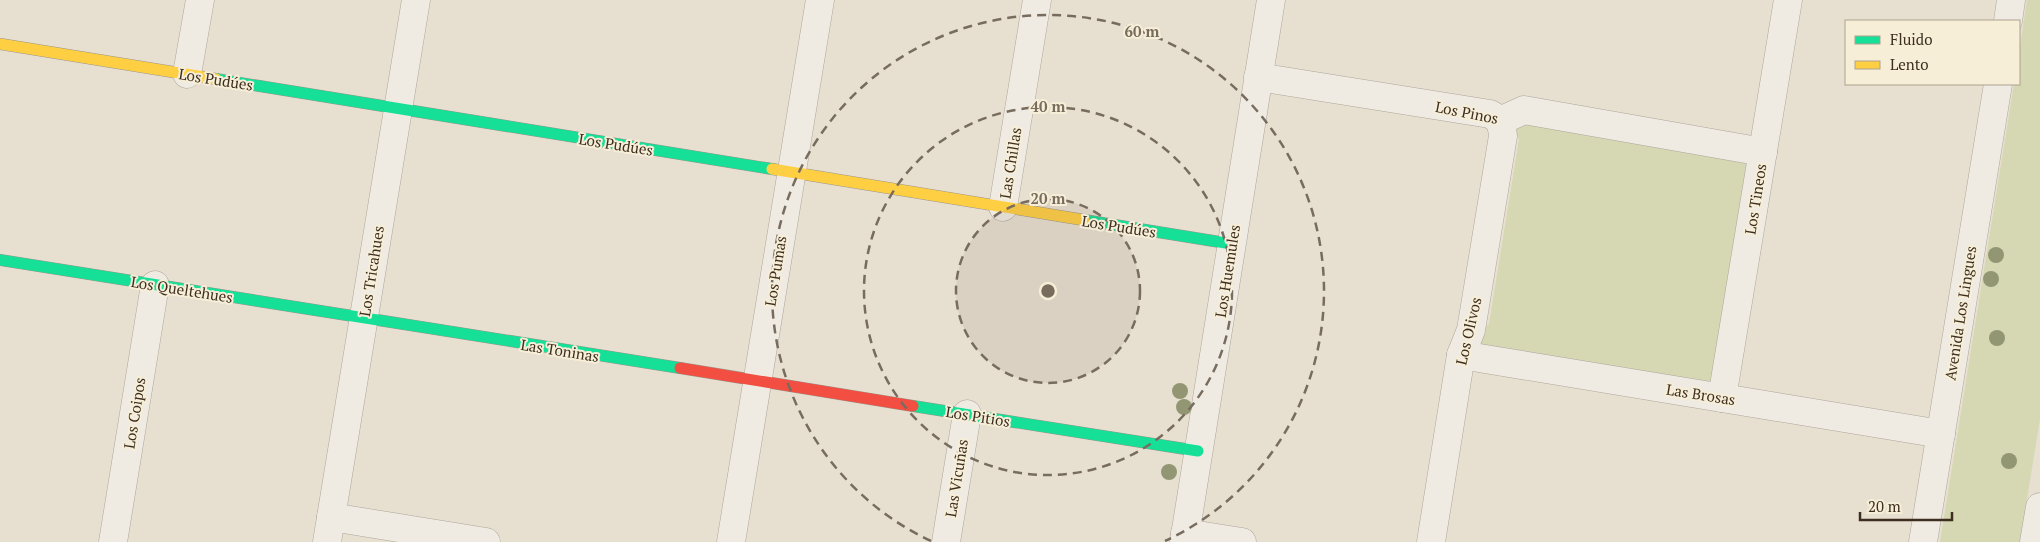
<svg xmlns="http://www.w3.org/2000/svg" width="2040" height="542" font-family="'PT Serif',serif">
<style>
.green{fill:#d6d7b3}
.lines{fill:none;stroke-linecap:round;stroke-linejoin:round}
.street-casing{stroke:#ada599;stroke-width:29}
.fast-casing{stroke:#9c958a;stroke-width:12}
.slow-casing{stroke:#9c958a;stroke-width:12}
.jam-casing{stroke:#9c958a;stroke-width:12}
.street{stroke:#efebe3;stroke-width:28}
.fast{stroke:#16e098;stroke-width:11}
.slow{stroke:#ffcf43;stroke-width:11}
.jam{stroke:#f24e42;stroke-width:11}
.tree{fill:#929673}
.ring{fill:none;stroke:#786c5e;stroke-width:2.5;stroke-dasharray:9 6}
.labels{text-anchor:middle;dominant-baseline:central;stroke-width:4;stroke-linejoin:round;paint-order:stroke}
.street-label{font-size:15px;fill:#3d2e20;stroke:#f7eed8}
.centre{fill:#786c5e;stroke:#f7eed8;stroke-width:2.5}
.ring-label{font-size:15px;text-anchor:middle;font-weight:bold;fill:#786c5e;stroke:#f7eed8;stroke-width:4;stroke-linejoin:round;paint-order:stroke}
</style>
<rect width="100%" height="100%" fill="#e7e0d1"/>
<g class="green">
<path d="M 2027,0 L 2040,0 L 2040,419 L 2020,542 L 1940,542 L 2014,84 L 2019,84 L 2019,53 Z"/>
<path d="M 1515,122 L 1746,158 L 1753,170 L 1718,381 L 1709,388 L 1483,346 L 1479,340 L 1482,330 L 1489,324 L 1519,139 L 1514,128 Z"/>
</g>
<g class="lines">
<defs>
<g id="street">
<path d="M 2008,21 L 2011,0"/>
<path d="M 187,74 L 200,0"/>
<path d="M 1258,77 L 1490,114 C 1500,119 1502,125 1503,136 L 1471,330 L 1461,355 L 1431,542"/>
<path d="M 1500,121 L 1524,110 L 1763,152"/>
<path d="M 1003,207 L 1037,0"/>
<path d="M 1461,355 L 1941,434"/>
<path d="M 1722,398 L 1788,0"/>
<path d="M 331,517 L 486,542"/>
<path d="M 1185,533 L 1242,542"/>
<path d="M 113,542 L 155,285"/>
<path d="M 327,542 L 416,0"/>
<path d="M 731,542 L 820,0"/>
<path d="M 946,542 L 967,414"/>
<path d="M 1184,542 L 1271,0"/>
<path d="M 1923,542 L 1998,84"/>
<path d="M 2034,542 L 2040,507"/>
</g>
<g id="fast">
<path d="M 216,79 L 772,169"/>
<path d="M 1084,220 L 1232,244"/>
<path d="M 0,260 L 680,368"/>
<path d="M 913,406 L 1198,451"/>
</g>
<g id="slow">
<path d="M 0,44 L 216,79"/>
<path d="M 772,169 L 1084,220"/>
</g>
<path id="jam" d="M 680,368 L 913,406"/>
</defs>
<use href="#street" class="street-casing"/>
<use href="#fast" class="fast-casing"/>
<use href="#slow" class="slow-casing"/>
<use href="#jam" class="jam-casing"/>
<use href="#street" class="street"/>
<use href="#fast" class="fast"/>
<use href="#slow" class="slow"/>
<use href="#jam" class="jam"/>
</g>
<g class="tree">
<circle cx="1996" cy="255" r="8"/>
<circle cx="1991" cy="279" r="8"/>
<circle cx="1997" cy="338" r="8"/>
<circle cx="1180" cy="391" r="8"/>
<circle cx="1184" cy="407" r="8"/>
<circle cx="2009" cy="461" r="8"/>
<circle cx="1169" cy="472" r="8"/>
</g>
<circle cx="1048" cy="291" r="92" fill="#786c5e" fill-opacity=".12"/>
<g class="ring">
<circle cx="1048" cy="291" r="92"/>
<circle cx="1048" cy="291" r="184"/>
<path d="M931 541A276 276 0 1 1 1165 541"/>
</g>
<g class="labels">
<g class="street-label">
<text transform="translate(216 79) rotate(9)">Los Pudúes</text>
<text transform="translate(1467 112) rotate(11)">Los Pinos</text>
<text transform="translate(616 144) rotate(9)">Los Pudúes</text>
<text transform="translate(1010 163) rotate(-81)">Las Chillas</text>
<text transform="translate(1755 199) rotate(-81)">Los Tineos</text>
<text transform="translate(1119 226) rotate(9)">Los Pudúes</text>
<text transform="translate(371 271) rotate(-81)">Los Tricahues</text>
<text transform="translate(775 271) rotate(-81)">Los Pumas</text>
<text transform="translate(1227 271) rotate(-81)">Los Huemules</text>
<text transform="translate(182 289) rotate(9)">Los Queltehues</text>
<text transform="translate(1960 313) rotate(-81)">Avenida Los Lingues</text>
<text transform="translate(1468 331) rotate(-77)">Los Olivos</text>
<text transform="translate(560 350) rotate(9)">Las Toninas</text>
<text transform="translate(1701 394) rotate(9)">Las Brosas</text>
<text transform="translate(134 413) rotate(-81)">Los Coipos</text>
<text transform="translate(978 416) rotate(9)">Los Pitios</text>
<text transform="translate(956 478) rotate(-81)">Las Vicuñas</text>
</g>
</g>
<circle cx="1048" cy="291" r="8" class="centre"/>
<g class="ring-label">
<text x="1142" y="37">60 m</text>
<text x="1048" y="112">40 m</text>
<text x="1048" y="204">20 m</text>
</g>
<rect x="1845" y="20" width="175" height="65" fill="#f7eed8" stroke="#ada18e"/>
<rect x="1855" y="36" width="25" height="8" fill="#16e098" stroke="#ada18e"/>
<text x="1890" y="45" font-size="15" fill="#3d2e20">Fluido</text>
<rect x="1855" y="61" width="25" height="8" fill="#ffcf43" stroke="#ada18e"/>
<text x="1890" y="70" font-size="15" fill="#3d2e20">Lento</text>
<path d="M1860 512v8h92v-8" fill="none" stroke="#3d2e20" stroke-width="2.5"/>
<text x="1868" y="512" font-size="15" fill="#3d2e20" stroke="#f7eed8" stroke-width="4" paint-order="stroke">20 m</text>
</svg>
